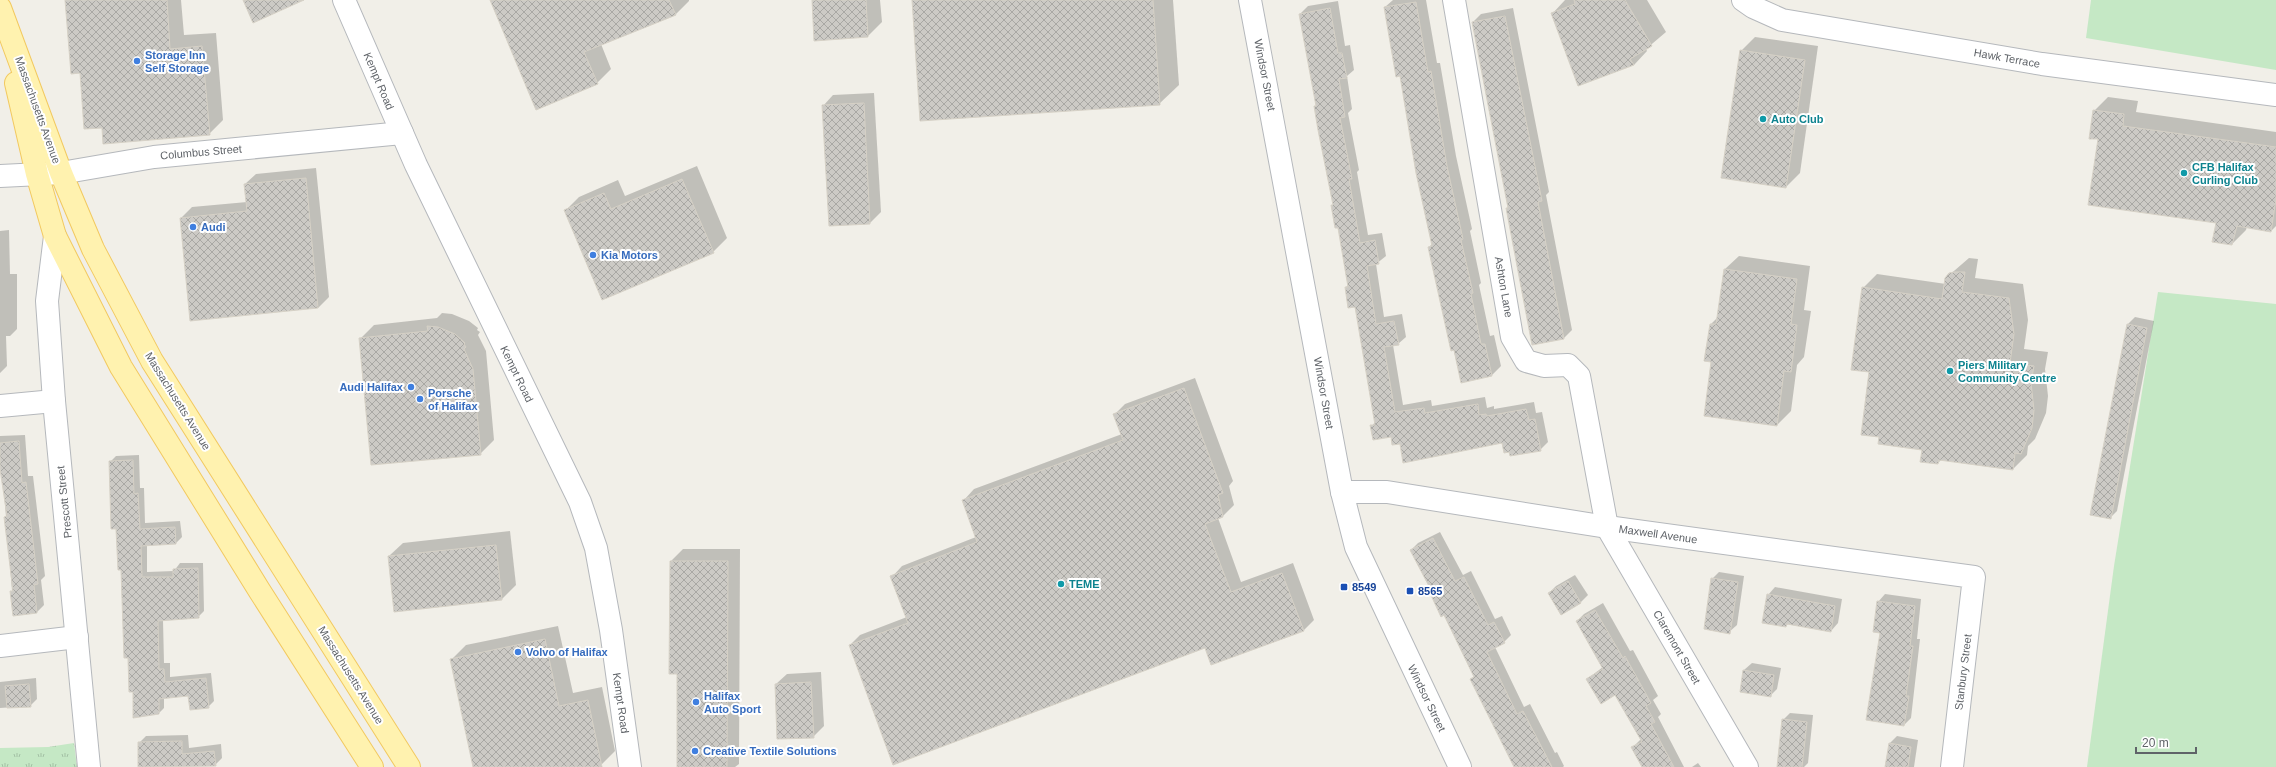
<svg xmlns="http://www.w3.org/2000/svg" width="2276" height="767" font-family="Arial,sans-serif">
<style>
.grass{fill:url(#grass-tufts)}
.park{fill:#c5e8c5}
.shadow{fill:#0003}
.building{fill:url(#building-cross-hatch);stroke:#d6d1c6}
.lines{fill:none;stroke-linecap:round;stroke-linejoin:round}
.minor-casing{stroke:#b5b8bc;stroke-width:24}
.major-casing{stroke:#f2c960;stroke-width:24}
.minor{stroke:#fff;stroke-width:22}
.major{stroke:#fff2af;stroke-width:22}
.shop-dot{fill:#3f7fe0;stroke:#fff;stroke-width:1.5}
.culture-dot{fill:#0f9aa8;stroke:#fff;stroke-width:1.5}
.transit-dot{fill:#1a4fb4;stroke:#fff;stroke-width:1.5}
.labels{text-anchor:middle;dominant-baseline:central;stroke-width:4;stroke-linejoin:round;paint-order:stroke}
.shop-label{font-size:11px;font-weight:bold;fill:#366cbe;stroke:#fff;text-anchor:start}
.street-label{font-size:11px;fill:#5f6368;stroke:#fff}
.culture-label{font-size:11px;font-weight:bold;fill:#0d838f;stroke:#fff;text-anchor:start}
.transit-label{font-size:11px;font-weight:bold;fill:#164399;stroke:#fff;text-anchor:start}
</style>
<defs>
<pattern id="grass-tufts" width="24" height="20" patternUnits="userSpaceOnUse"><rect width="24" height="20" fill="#c5e8c5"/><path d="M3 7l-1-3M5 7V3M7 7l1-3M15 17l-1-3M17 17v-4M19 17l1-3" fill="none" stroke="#a3c0a4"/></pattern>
<pattern id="building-cross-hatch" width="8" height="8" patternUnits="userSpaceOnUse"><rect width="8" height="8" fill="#cccac5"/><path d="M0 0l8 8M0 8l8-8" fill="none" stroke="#a9a8a4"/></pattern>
</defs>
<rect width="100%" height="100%" fill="#f1efe8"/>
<path class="grass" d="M 74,743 L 77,767 L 0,767 L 0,748 L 48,747 Z"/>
<g class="park">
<path d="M 2091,0 L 2276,0 L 2276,70 L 2086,38 Z"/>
<path d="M 2158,292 L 2276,304 L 2276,767 L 2087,767 L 2114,566 Z"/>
</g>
<g class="shadow">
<path d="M 66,0 L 181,0 L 184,35 L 216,33 L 223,120 L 209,134 L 103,127 L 81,72 Z"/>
<path d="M 491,0 L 689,0 L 689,1 L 675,15 L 601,44 L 611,69 L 597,83 Z"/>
<path d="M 813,0 L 880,0 L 882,22 L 868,36 Z"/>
<path d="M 913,0 L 1173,0 L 1179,85 L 1159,104 Z"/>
<path d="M 1393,0 L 1426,0 L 1437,63 L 1440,63 L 1456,156 L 1472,229 L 1470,231 L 1481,283 L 1479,285 L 1490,336 L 1494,335 L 1501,366 L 1492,375 L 1461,381 L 1429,247 L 1432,244 L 1400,75 L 1385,7 Z"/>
<path d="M 1565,0 L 1647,0 L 1666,32 L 1646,49 L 1647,51 L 1634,65 L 1552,14 Z"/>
<path d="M 1338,1 L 1345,46 L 1350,45 L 1354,70 L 1347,76 L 1352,109 L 1348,113 L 1359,170 L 1357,172 L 1368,235 L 1382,233 L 1386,256 L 1376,264 L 1384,317 L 1402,314 L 1406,337 L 1398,344 L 1393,345 L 1403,405 L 1431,400 L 1432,406 L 1485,397 L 1487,408 L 1494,406 L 1494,409 L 1534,402 L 1536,413 L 1542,412 L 1548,442 L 1540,450 L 1503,442 L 1401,443 L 1372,426 L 1375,422 L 1356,306 L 1346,287 L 1348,285 L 1339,227 L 1332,206 L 1334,204 L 1315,107 L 1317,105 L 1300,14 L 1308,6 Z"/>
<path d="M 1513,8 L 1549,192 L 1546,195 L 1572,330 L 1564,338 L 1533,344 L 1507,208 L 1509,206 L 1473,22 L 1481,14 Z"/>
<path d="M 1755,37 L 1818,46 L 1800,173 L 1786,187 L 1741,51 Z"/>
<path d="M 874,93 L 881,212 L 870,223 L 823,106 L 833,95 Z"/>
<path d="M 2108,97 L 2138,101 L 2136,112 L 2276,132 L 2276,226 L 2271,231 L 2247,226 L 2246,230 L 2232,244 L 2217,222 L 2099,139 L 2094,111 Z"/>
<path d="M 697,166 L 727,238 L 713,252 L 565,211 L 579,197 L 618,180 L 625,196 Z"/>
<path d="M 316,168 L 329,297 L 318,308 L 181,218 L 192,207 L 247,202 L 245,184 L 256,174 Z"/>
<path d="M 9,230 L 10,274 L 17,274 L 17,329 L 10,336 L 6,336 L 7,366 L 0,373 L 0,231 Z"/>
<path d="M 1739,256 L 1810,266 L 1804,310 L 1811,311 L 1804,357 L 1797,365 L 1791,411 L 1777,425 L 1711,324 L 1718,317 L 1725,269 Z"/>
<path d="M 1969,258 L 1978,259 L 1975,278 L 2023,284 L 2028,320 L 2024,349 L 2048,352 L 2045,369 L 2048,396 L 2046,413 L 2035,439 L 2028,446 L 2027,455 L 2013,469 L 1942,459 L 1938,463 L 1923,450 L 1880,436 L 1870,371 L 1863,288 L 1877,274 L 1946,284 L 1947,277 Z"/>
<path d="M 442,313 L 452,314 L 469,321 L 478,328 L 477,330 L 480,332 L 478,335 L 486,351 L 494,440 L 480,454 L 360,339 L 374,325 L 437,318 Z"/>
<path d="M 2135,317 L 2154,321 L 2117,511 L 2110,518 L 2091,514 L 2128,324 Z"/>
<path d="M 1195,378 L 1233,481 L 1229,486 L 1234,505 L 1223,516 L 1218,518 L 1241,582 L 1293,563 L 1314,620 L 1304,630 L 1206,647 L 850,645 L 860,635 L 907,617 L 892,577 L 902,566 L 976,537 L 964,500 L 974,489 L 1122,434 L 1114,415 L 1125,404 Z"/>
<path d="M 25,435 L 28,476 L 33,476 L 45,576 L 41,580 L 44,605 L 37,612 L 14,615 L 2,468 L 0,468 L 0,436 Z"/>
<path d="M 139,455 L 140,488 L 144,488 L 145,523 L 180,521 L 182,537 L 176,543 L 147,545 L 147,572 L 174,571 L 180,563 L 203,563 L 204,611 L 198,617 L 163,620 L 164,663 L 170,663 L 170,677 L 211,673 L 214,701 L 208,707 L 189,695 L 164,697 L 164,708 L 158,714 L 134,691 L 110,462 L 116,456 Z"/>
<path d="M 510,531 L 516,585 L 502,599 L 389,556 L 403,543 Z"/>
<path d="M 1440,532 L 1463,575 L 1471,571 L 1495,619 L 1502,616 L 1511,635 L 1504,642 L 1495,647 L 1524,707 L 1530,704 L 1555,753 L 1557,752 L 1564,766 L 1563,767 L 1517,767 L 1472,679 L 1475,676 L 1411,550 L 1418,543 Z"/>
<path d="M 683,549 L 740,549 L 739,764 L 735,767 L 678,767 L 678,673 L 671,561 Z"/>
<path d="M 1719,572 L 1744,576 L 1737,625 L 1729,632 L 1712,579 Z"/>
<path d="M 1575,575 L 1588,595 L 1581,602 L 1562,613 L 1549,593 L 1556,586 Z"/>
<path d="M 1775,587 L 1842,599 L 1838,623 L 1831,631 L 1789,623 L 1786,626 L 1768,595 Z"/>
<path d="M 1885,594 L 1921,599 L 1917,639 L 1920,639 L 1911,718 L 1904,725 L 1881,632 L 1878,602 Z"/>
<path d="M 1603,603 L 1630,651 L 1633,650 L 1658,696 L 1653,700 L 1661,714 L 1658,717 L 1684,767 L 1643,767 L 1633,747 L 1641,739 L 1616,694 L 1587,679 L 1603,667 L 1577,621 L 1584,614 Z"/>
<path d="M 558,626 L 573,693 L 602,687 L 615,751 L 601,765 L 590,767 L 474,767 L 452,659 L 466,645 Z"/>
<path d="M 1752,663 L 1781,668 L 1777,689 L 1770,696 L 1741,691 L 1744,670 Z"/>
<path d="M 821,672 L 824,726 L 813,737 L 776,684 L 787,674 Z"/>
<path d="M 36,678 L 37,699 L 30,706 L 0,708 L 0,682 Z"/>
<path d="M 1790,713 L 1813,715 L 1808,763 L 1804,767 L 1778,767 L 1783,720 Z"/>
<path d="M 188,735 L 189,748 L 221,744 L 222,758 L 215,765 L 139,767 L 139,743 L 146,736 Z"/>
<path d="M 1897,736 L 1918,740 L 1914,767 L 1886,767 L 1890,743 Z"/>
<path d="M 1698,763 L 1701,767 L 1692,767 Z"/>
</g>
<g class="building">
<path d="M 65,0 L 167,0 L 170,49 L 202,46 L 210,135 L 103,144 L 102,128 L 84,129 L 80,73 L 71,74 Z"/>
<path d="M 243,0 L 304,0 L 253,23 Z"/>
<path d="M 490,0 L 669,0 L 676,15 L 584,52 L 598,84 L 536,110 Z"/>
<path d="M 812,0 L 866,0 L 868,37 L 814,41 Z"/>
<path d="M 912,0 L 1153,0 L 1160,105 L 920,121 Z"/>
<path d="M 1574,0 L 1625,0 L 1652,46 L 1630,59 L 1634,65 L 1578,86 L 1551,13 L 1575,4 Z"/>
<path d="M 1416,2 L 1428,72 L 1431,71 L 1447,166 L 1463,239 L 1461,240 L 1473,293 L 1471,294 L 1481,344 L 1485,344 L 1492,376 L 1461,383 L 1454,350 L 1451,351 L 1428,247 L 1432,246 L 1416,173 L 1400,76 L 1396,77 L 1384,7 Z"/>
<path d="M 1330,8 L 1338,53 L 1342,53 L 1347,78 L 1339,79 L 1345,117 L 1340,118 L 1352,179 L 1349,179 L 1360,243 L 1375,240 L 1379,264 L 1367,266 L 1376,324 L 1394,321 L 1399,345 L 1384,347 L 1395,412 L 1424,408 L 1425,413 L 1478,404 L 1479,415 L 1486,414 L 1487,416 L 1526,409 L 1529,420 L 1535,419 L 1541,451 L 1510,456 L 1509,452 L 1504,453 L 1502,443 L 1403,463 L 1400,444 L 1392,445 L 1391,437 L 1373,440 L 1370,425 L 1375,425 L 1355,307 L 1348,308 L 1345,287 L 1348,287 L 1338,228 L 1335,228 L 1331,205 L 1333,205 L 1318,130 L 1314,106 L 1316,106 L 1299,14 Z"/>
<path d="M 1505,16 L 1542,201 L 1538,202 L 1564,339 L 1532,345 L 1506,208 L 1508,208 L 1472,22 Z"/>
<path d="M 1740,50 L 1805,60 L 1786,188 L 1721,178 Z"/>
<path d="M 864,103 L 870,224 L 829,226 L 822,105 Z"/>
<path d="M 2093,110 L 2124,114 L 2123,126 L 2276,147 L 2276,199 L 2271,232 L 2237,226 L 2232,245 L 2212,242 L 2216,223 L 2088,205 L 2098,139 L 2089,139 Z"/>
<path d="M 306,178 L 318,308 L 190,321 L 180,218 L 247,211 L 244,184 Z"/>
<path d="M 682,179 L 714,253 L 602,300 L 564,210 L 604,193 L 611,209 Z"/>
<path d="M 1724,269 L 1797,279 L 1791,324 L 1797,325 L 1791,372 L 1784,371 L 1777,426 L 1704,416 L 1711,362 L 1704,361 L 1710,324 L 1716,324 Z"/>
<path d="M 1954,272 L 1965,272 L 1962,292 L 2009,298 L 2014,334 L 2010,363 L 2034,366 L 2031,383 L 2034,410 L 2032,428 L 2021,454 L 2015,453 L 2013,470 L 1939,460 L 1938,464 L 1920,462 L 1922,450 L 1878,444 L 1879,437 L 1861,435 L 1869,372 L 1851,370 L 1862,287 L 1942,299 L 1945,278 L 1949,273 Z"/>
<path d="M 2127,324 L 2147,328 L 2111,519 L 2090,515 Z"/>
<path d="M 427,326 L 438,327 L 455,334 L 465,343 L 464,344 L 466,347 L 464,349 L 473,369 L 481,455 L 371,465 L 359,338 L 428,331 Z"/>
<path d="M 1184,388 L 1223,493 L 1218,495 L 1223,517 L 1205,524 L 1231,592 L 1282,573 L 1304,631 L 1211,665 L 1205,648 L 893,765 L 849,645 L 908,623 L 890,576 L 977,542 L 962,500 L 1123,440 L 1113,414 Z"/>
<path d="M 19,441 L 22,483 L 26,482 L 38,584 L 34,585 L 37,613 L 13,616 L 10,591 L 13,591 L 4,517 L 7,516 L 0,469 L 0,443 Z"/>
<path d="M 133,460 L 134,494 L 138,493 L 140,529 L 175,527 L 176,544 L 141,546 L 142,577 L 173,577 L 173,569 L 198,568 L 199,618 L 158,621 L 159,669 L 164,669 L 165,682 L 206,678 L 209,708 L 190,710 L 188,696 L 159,699 L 159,714 L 133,718 L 133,692 L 129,692 L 128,658 L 124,658 L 121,570 L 118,570 L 116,529 L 111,529 L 109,461 Z"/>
<path d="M 1433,538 L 1455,581 L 1464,577 L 1488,625 L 1494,622 L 1505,643 L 1487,652 L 1517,714 L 1523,711 L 1552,767 L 1514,767 L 1470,679 L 1474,677 L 1444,615 L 1441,617 L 1430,593 L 1432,592 L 1410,550 Z"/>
<path d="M 496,545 L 502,600 L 394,612 L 388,556 Z"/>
<path d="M 670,561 L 728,561 L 727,767 L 677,767 L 677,674 L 669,674 Z"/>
<path d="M 1711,578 L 1738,582 L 1730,634 L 1704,629 Z"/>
<path d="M 1568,581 L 1581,603 L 1561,615 L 1548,593 Z"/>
<path d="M 1767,594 L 1835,606 L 1831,632 L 1787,624 L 1786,627 L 1762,623 Z"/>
<path d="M 1877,601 L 1915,606 L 1910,646 L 1913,646 L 1906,696 L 1909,696 L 1904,726 L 1866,720 L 1880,633 L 1873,632 Z"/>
<path d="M 1595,610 L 1623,658 L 1625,656 L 1651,703 L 1646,706 L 1655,722 L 1651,724 L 1674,767 L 1642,767 L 1631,747 L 1642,742 L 1615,695 L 1601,704 L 1586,679 L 1603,669 L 1576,621 Z"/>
<path d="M 545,639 L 559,706 L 588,700 L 602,767 L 473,767 L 450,659 Z"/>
<path d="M 1743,670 L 1774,675 L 1771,697 L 1740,692 Z"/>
<path d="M 811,682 L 814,738 L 777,739 L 775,684 Z"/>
<path d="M 29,684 L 31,707 L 7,708 L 5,686 Z"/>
<path d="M 1782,719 L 1807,722 L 1802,767 L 1777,767 Z"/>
<path d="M 182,741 L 182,754 L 214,751 L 216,766 L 138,767 L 138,742 Z"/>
<path d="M 1889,743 L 1911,747 L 1908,767 L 1885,767 Z"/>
</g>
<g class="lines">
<defs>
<g id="minor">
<path d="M 344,0 L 416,165 L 580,502 L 596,548 L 611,630 L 630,767"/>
<path d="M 1250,0 L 1342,492 L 1356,547 L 1460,767"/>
<path d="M 1454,0 L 1512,337 L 1526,361 L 1544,366 L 1568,365 L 1579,376 L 1607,527 L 1747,767"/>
<path d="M 1743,0 L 1753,7 L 1782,20 L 2042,64 L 2276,95"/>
<path d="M 0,176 L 61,173 L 154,157 L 402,133"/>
<path d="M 55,236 L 47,301 L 54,401 L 89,767"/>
<path d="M 0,406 L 54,401"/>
<path d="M 1342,492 L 1387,492 L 1607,527 L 1974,577 L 1952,767"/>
<path d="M 0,646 L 77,637"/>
</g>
<g id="major">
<path d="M 0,8 L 61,173 L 93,249 L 152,361 L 409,767"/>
<path d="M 16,83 L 37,174 L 55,236 L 121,367 L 259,590 L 372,767"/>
</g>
</defs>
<use href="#minor" class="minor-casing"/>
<use href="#major" class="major-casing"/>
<use href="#minor" class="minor"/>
<use href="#major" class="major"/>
</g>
<g class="shop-dot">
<circle cx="137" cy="61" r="4"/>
<circle cx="193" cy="227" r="4"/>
<circle cx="593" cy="255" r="4"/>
<circle cx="411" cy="387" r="4"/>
<circle cx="420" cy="399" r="4"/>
<circle cx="518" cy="652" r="4"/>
<circle cx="696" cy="702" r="4"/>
<circle cx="695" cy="751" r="4"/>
</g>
<g class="culture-dot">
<circle cx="1763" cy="119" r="4"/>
<circle cx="2184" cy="173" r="4"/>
<circle cx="1950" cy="371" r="4"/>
<circle cx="1061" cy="584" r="4"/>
</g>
<g class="transit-dot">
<rect x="1340" y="583" width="8" height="8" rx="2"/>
<rect x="1406" y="587" width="8" height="8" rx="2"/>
</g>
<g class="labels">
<g class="shop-label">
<text x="145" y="55">Storage Inn<tspan x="145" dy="13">Self Storage</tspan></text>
<text x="201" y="227">Audi</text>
<text x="601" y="255">Kia Motors</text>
<text x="403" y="387" text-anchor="end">Audi Halifax</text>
<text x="428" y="393">Porsche<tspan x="428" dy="13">of Halifax</tspan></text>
<text x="526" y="652">Volvo of Halifax</text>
<text x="704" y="696">Halifax<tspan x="704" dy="13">Auto Sport</tspan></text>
<text x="703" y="751">Creative Textile Solutions</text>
</g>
<g class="street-label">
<text transform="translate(2007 58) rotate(10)">Hawk Terrace</text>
<text transform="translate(1265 75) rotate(79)">Windsor Street</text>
<text transform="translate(379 81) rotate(67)">Kempt Road</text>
<text transform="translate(38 110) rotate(70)">Massachusetts Avenue</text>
<text transform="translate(201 152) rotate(-5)">Columbus Street</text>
<text transform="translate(1504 287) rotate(80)">Ashton Lane</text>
<text transform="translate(517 374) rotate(64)">Kempt Road</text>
<text transform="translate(1324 393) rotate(80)">Windsor Street</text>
<text transform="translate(178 401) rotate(58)">Massachusetts Avenue</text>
<text transform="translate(64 502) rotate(-96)">Prescott Street</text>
<text transform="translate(1658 534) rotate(8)">Maxwell Avenue</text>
<text transform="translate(1677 647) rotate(60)">Claremont Street</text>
<text transform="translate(1963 672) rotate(-83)">Stanbury Street</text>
<text transform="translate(351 675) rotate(58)">Massachusetts Avenue</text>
<text transform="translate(1427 698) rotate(64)">Windsor Street</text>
<text transform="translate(621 703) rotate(82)">Kempt Road</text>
</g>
<g class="culture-label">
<text x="1771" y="119">Auto Club</text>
<text x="2192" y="167">CFB Halifax<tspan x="2192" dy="13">Curling Club</tspan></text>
<text x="1958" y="365">Piers Military<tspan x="1958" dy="13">Community Centre</tspan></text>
<text x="1069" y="584">TEME</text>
</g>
<g class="transit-label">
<text x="1352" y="587">8549</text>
<text x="1418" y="591">8565</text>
</g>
</g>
<path d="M2136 747v6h60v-6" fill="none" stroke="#5f6368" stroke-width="2"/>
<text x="2142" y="747" font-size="12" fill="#5f6368" stroke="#ffffff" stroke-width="3" paint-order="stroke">20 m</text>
</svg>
